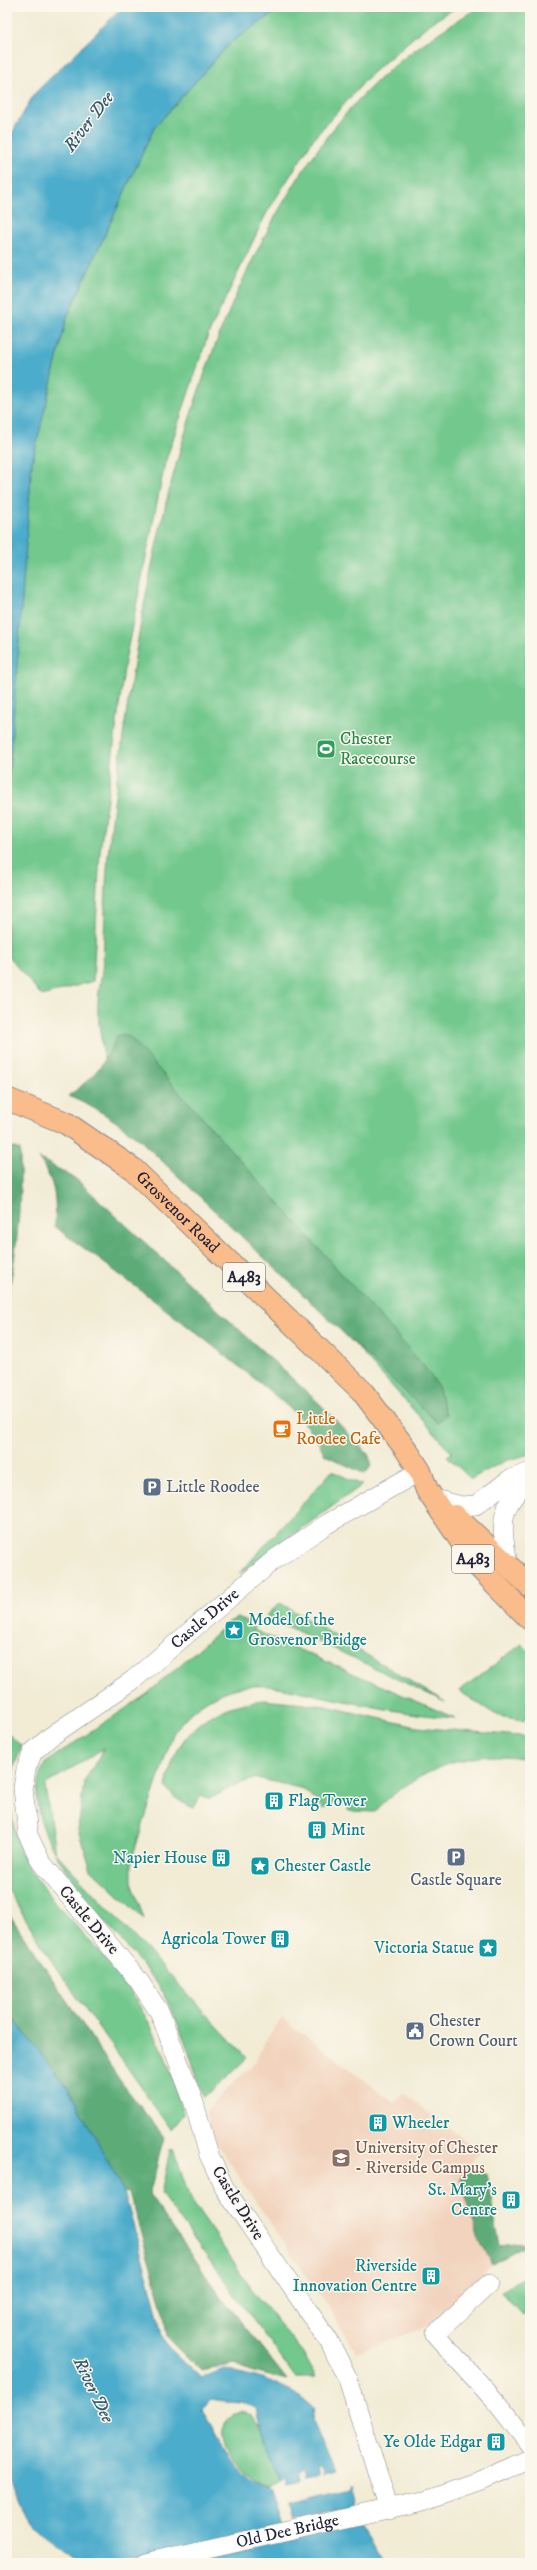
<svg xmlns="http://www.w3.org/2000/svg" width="537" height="2570" font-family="'IM FELL DW Pica',serif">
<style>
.built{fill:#f2d4be}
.green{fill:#72c88d;stroke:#4a7564}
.forest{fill:#5dac78;stroke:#40675a}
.water{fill:#4caccb;stroke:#376783}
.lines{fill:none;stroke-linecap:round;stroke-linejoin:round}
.minor-casing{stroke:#8a8788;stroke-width:20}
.highway-casing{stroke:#8a8788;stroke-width:24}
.minor{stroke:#fff;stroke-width:19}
.highway{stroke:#f9bc8a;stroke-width:22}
.labels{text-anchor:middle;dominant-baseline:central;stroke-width:3;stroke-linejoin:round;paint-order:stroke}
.shield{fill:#fbf7ec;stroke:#636270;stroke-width:1}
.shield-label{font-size:16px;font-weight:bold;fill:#22223b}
.leisure-label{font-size:17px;fill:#27864d;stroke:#fbf7ec;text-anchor:start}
.street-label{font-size:17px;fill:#22223b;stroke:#fbf7ec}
.food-label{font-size:17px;fill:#c56008;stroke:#fbf7ec;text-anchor:start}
.service-label{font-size:17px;fill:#4e5e75;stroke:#fbf7ec;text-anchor:start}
.culture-label{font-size:17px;fill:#0d838f;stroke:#fbf7ec;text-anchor:end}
.education-label{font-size:17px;fill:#785e54;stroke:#fbf7ec;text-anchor:start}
.water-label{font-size:18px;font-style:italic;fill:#335975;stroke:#fbf7ec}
</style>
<rect width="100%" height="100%" fill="#fbf7ec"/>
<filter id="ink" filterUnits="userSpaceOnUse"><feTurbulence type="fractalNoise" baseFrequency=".025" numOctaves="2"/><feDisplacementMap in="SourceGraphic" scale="8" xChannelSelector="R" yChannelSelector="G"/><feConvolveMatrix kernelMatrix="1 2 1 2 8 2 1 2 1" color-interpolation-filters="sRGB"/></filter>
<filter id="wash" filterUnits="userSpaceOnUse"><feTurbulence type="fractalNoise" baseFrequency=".012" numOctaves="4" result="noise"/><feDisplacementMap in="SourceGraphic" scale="16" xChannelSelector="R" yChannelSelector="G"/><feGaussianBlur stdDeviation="0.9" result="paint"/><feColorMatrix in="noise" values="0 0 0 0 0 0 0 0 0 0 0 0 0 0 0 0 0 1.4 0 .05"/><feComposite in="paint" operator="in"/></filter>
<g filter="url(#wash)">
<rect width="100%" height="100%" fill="#f2ecd5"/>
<path class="built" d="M 282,2018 L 394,2102 L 403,2092 L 480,2152 L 467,2167 L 461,2181 L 478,2236 L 492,2264 L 435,2324 L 356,2353 L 333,2314 L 214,2140 L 205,2111 L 256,2061 L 265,2041 Z"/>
<g class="green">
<path d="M 282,7 L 457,7 L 429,24 L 372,73 L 314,138 L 266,214 L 208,335 L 165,463 L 125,661 L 100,852 L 93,981 L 42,996 L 7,955 L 7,793 L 32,462 L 67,317 L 154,128 L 230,43 Z"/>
<path d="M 479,7 L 530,7 L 530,1454 L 505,1461 L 471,1479 L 447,1456 L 452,1453 L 105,1066 C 103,1045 97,1022 98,1002 C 99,988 102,974 103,961 C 105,925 105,890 108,855 C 112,818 117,780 122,744 C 145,576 178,410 254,257 C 283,199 317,143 362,96 C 396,60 437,33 479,7 Z"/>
<path d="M 332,1471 L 362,1485 L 239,1574 Z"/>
<path d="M 280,1603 L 287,1607 L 445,1702 L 266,1616 Z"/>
<path d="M 237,1618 L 256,1625 L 250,1633 L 254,1630 L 455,1718 C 411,1715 369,1706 325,1697 C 301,1692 276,1684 250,1686 C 219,1689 189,1708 173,1734 L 132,1858 L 132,1882 L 144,1919 L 91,1869 L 78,1830 L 84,1782 L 104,1748 L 45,1785 L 55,1852 L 247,2058 L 204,2098 C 193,2065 183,2030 166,1999 C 133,1939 1,1836 46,1762 L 147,1694 L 229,1622 Z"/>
<path d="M 522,1644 L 530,1653 L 530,1721 L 498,1716 L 459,1691 Z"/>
<path d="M 263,1700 L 325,1706 L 417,1727 L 530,1737 L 530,1760 C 486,1749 443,1761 405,1786 C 394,1794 384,1801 375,1812 L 349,1811 L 345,1804 L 338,1801 L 324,1809 L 304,1789 L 257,1778 L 238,1784 L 209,1799 L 201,1795 L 194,1808 C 182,1803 173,1798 166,1787 C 176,1730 208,1707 263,1700 Z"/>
<path d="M 7,1732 L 22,1747 C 8,1776 8,1804 16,1835 C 18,1842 20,1851 23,1858 C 47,1901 87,1934 117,1973 C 148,2014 172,2063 183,2114 L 171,2129 L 52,1962 L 7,1888 Z"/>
<path d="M 173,2148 L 190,2199 L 251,2288 L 303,2353 L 316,2377 L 295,2377 L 161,2194 L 170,2150 Z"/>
<path d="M 530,2273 L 530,2315 L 527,2312 L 523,2315 L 501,2291 Z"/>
<path d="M 240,2412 L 252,2415 L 261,2428 L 277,2477 L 267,2484 C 240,2478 199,2424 240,2412 Z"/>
</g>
<g class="forest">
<path d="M 122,1034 L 130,1037 L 423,1365 L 438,1386 L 446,1415 L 438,1423 L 140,1140 C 117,1121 95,1107 68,1096 C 93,1078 104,1066 117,1036 Z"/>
<path d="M 7,1145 L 20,1150 C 21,1202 18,1249 7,1300 Z"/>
<path d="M 39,1158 L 76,1179 L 322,1406 L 368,1454 L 372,1465 L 365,1474 L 325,1455 C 307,1415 260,1384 227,1357 C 170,1312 113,1269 55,1227 C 56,1194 56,1186 39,1158 Z"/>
<path d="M 7,1911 L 121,2082 L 164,2137 L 149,2195 L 227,2304 L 287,2380 L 253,2372 L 235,2364 L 201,2371 L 167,2337 L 163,2308 L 129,2193 L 124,2192 L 69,2089 L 7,2011 Z"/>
<path d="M 467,2167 L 478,2168 L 486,2174 L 500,2246 L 530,2242 L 492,2264 L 478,2236 L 461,2181 Z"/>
</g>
<g class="water">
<path d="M 123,7 L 282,7 L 230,43 L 154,128 L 67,317 L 32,462 L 7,804 L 7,142 L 34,94 Z"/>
<path d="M 7,2011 L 69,2089 L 124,2192 L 154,2300 L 162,2336 L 168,2347 L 201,2378 L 225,2369 L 266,2380 L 300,2396 L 314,2408 L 312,2418 L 333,2471 L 321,2474 L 319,2466 L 315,2467 L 317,2474 L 304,2477 L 302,2469 L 296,2471 L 298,2479 L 284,2482 L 282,2475 L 277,2477 L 261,2428 L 257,2409 C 243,2400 229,2404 211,2400 L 202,2408 C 213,2431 228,2462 249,2477 C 255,2481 263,2482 268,2486 L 284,2543 L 363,2525 L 383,2563 L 77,2563 L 75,2557 L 29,2523 L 7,2473 Z"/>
<path d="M 351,2484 L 355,2499 L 349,2508 L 291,2523 L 286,2504 L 349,2489 Z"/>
</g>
</g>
<g filter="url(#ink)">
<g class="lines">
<defs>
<g id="minor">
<path d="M 438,1500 L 461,1506 L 476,1505 L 509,1480 L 530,1472"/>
<path d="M 508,1566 C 502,1526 496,1508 530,1480"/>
<path d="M 489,2284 L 435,2334 L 497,2403 L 530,2445"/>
<path id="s1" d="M 389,2510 L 348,2379 L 330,2343 L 225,2189 L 209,2155 L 194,2103 L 160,2013 L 139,1981 L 41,1862 L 28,1835 L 23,1788 L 26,1769 L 33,1752 L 50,1737 L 133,1680 L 275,1559 L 327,1524 L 420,1471"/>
<path id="s2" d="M 145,2563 L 423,2501 L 477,2482 L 530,2459"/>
</g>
<g id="highway">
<path id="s3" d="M 7,1099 L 66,1123 L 133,1169 L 362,1391 L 405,1448 L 420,1471 L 427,1490 L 477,1565 L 530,1619"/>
<path d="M 455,1516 L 530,1586"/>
</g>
</defs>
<use href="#minor" class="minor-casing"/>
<use href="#highway" class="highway-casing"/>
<use href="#minor" class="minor"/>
<use href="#highway" class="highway"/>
</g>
</g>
<defs>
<symbol id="stadium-square" viewBox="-11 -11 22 22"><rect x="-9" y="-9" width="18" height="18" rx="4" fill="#2e9e5b" stroke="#fbf7ec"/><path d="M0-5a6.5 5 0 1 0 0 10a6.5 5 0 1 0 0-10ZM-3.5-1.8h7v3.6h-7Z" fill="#fff"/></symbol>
<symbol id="cafe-square" viewBox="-11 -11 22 22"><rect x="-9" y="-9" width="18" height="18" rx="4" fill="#e8710a" stroke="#fbf7ec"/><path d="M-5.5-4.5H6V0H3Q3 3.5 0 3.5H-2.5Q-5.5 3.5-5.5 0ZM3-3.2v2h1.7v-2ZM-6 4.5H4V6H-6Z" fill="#fff"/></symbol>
<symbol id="parking-square" viewBox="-11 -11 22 22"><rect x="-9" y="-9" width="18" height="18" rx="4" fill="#5c6f8a" stroke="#fbf7ec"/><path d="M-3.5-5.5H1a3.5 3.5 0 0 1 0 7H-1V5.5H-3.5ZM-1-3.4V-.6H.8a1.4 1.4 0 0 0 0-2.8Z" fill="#fff"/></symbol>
<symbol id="sight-square" viewBox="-11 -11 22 22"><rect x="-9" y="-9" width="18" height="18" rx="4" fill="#0f9aa8" stroke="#fbf7ec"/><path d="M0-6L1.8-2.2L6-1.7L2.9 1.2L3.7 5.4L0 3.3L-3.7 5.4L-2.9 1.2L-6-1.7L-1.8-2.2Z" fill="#fff"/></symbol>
<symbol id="building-square" viewBox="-11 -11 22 22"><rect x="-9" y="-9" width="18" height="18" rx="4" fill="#0f9aa8" stroke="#fbf7ec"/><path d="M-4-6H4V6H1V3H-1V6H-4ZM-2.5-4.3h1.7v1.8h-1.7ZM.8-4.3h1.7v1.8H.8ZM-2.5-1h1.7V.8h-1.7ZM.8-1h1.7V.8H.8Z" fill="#fff"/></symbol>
<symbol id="civic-square" viewBox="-11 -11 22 22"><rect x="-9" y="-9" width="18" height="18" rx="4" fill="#5c6f8a" stroke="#fbf7ec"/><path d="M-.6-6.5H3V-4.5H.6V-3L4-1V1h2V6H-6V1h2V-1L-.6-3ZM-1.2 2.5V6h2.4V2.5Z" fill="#fff"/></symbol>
<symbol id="university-square" viewBox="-11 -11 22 22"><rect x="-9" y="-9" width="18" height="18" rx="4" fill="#8d6e63" stroke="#fbf7ec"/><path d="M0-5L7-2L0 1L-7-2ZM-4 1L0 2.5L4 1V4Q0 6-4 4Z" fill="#fff"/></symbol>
</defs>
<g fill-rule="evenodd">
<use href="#stadium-square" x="315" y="738" width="22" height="22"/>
<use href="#cafe-square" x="271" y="1418" width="22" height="22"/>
<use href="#parking-square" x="141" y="1476" width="22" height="22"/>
<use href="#sight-square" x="223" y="1619" width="22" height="22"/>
<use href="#building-square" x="263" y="1790" width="22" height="22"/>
<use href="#building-square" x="306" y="1819" width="22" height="22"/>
<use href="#parking-square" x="445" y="1846" width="22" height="22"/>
<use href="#building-square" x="210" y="1847" width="22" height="22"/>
<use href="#sight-square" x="249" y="1855" width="22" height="22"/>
<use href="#building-square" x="269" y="1928" width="22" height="22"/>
<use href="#sight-square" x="477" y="1937" width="22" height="22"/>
<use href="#civic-square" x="404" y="2020" width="22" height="22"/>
<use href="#building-square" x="367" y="2112" width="22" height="22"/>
<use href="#university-square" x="330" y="2147" width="22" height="22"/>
<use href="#building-square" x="500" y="2189" width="22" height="22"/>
<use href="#building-square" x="420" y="2265" width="22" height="22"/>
<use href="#building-square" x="485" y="2431" width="22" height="22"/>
</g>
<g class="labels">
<g class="shield">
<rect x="223" y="1263" width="42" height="28" rx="3"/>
<rect x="452" y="1545" width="42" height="28" rx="3"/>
</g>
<g class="shield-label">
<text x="244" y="1277">A483</text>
<text x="473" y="1559">A483</text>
</g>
<g class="leisure-label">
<text x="340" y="739">Chester<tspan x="340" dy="20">Racecourse</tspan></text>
</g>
<g class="street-label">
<text stroke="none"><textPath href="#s3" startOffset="207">Grosvenor Road</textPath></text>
<text stroke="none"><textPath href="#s1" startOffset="1077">Castle Drive</textPath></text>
<text transform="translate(89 1920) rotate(50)">Castle Drive</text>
<text transform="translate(238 2203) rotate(58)">Castle Drive</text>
<text stroke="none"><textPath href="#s2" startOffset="146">Old Dee Bridge</textPath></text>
</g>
<g class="food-label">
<text x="296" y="1419">Little<tspan x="296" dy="20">Roodee Cafe</tspan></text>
</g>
<g class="service-label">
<text x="166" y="1487">Little Roodee</text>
<text x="456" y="1880" text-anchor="middle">Castle Square</text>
<text x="429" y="2021">Chester<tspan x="429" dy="20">Crown Court</tspan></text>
</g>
<g class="culture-label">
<text x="248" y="1620" text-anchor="start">Model of the<tspan x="248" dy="20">Grosvenor Bridge</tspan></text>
<text x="288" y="1801" text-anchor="start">Flag Tower</text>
<text x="331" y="1830" text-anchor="start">Mint</text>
<text x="207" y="1858">Napier House</text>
<text x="274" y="1866" text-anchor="start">Chester Castle</text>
<text x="266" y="1939">Agricola Tower</text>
<text x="474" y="1948">Victoria Statue</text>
<text x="392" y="2123" text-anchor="start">Wheeler</text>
<text x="497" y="2190">St. Mary's<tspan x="497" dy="20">Centre</tspan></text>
<text x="417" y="2266">Riverside<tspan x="417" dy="20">Innovation Centre</tspan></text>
<text x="482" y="2442">Ye Olde Edgar</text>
</g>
<g class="education-label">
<text x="355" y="2148">University of Chester<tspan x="355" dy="20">- Riverside Campus</tspan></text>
</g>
<g class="water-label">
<text transform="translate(89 122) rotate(-53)">River Dee</text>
<text transform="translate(93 2390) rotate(64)">River Dee</text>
</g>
</g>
<rect width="537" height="2570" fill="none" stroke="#fbf7ec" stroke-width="24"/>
</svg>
